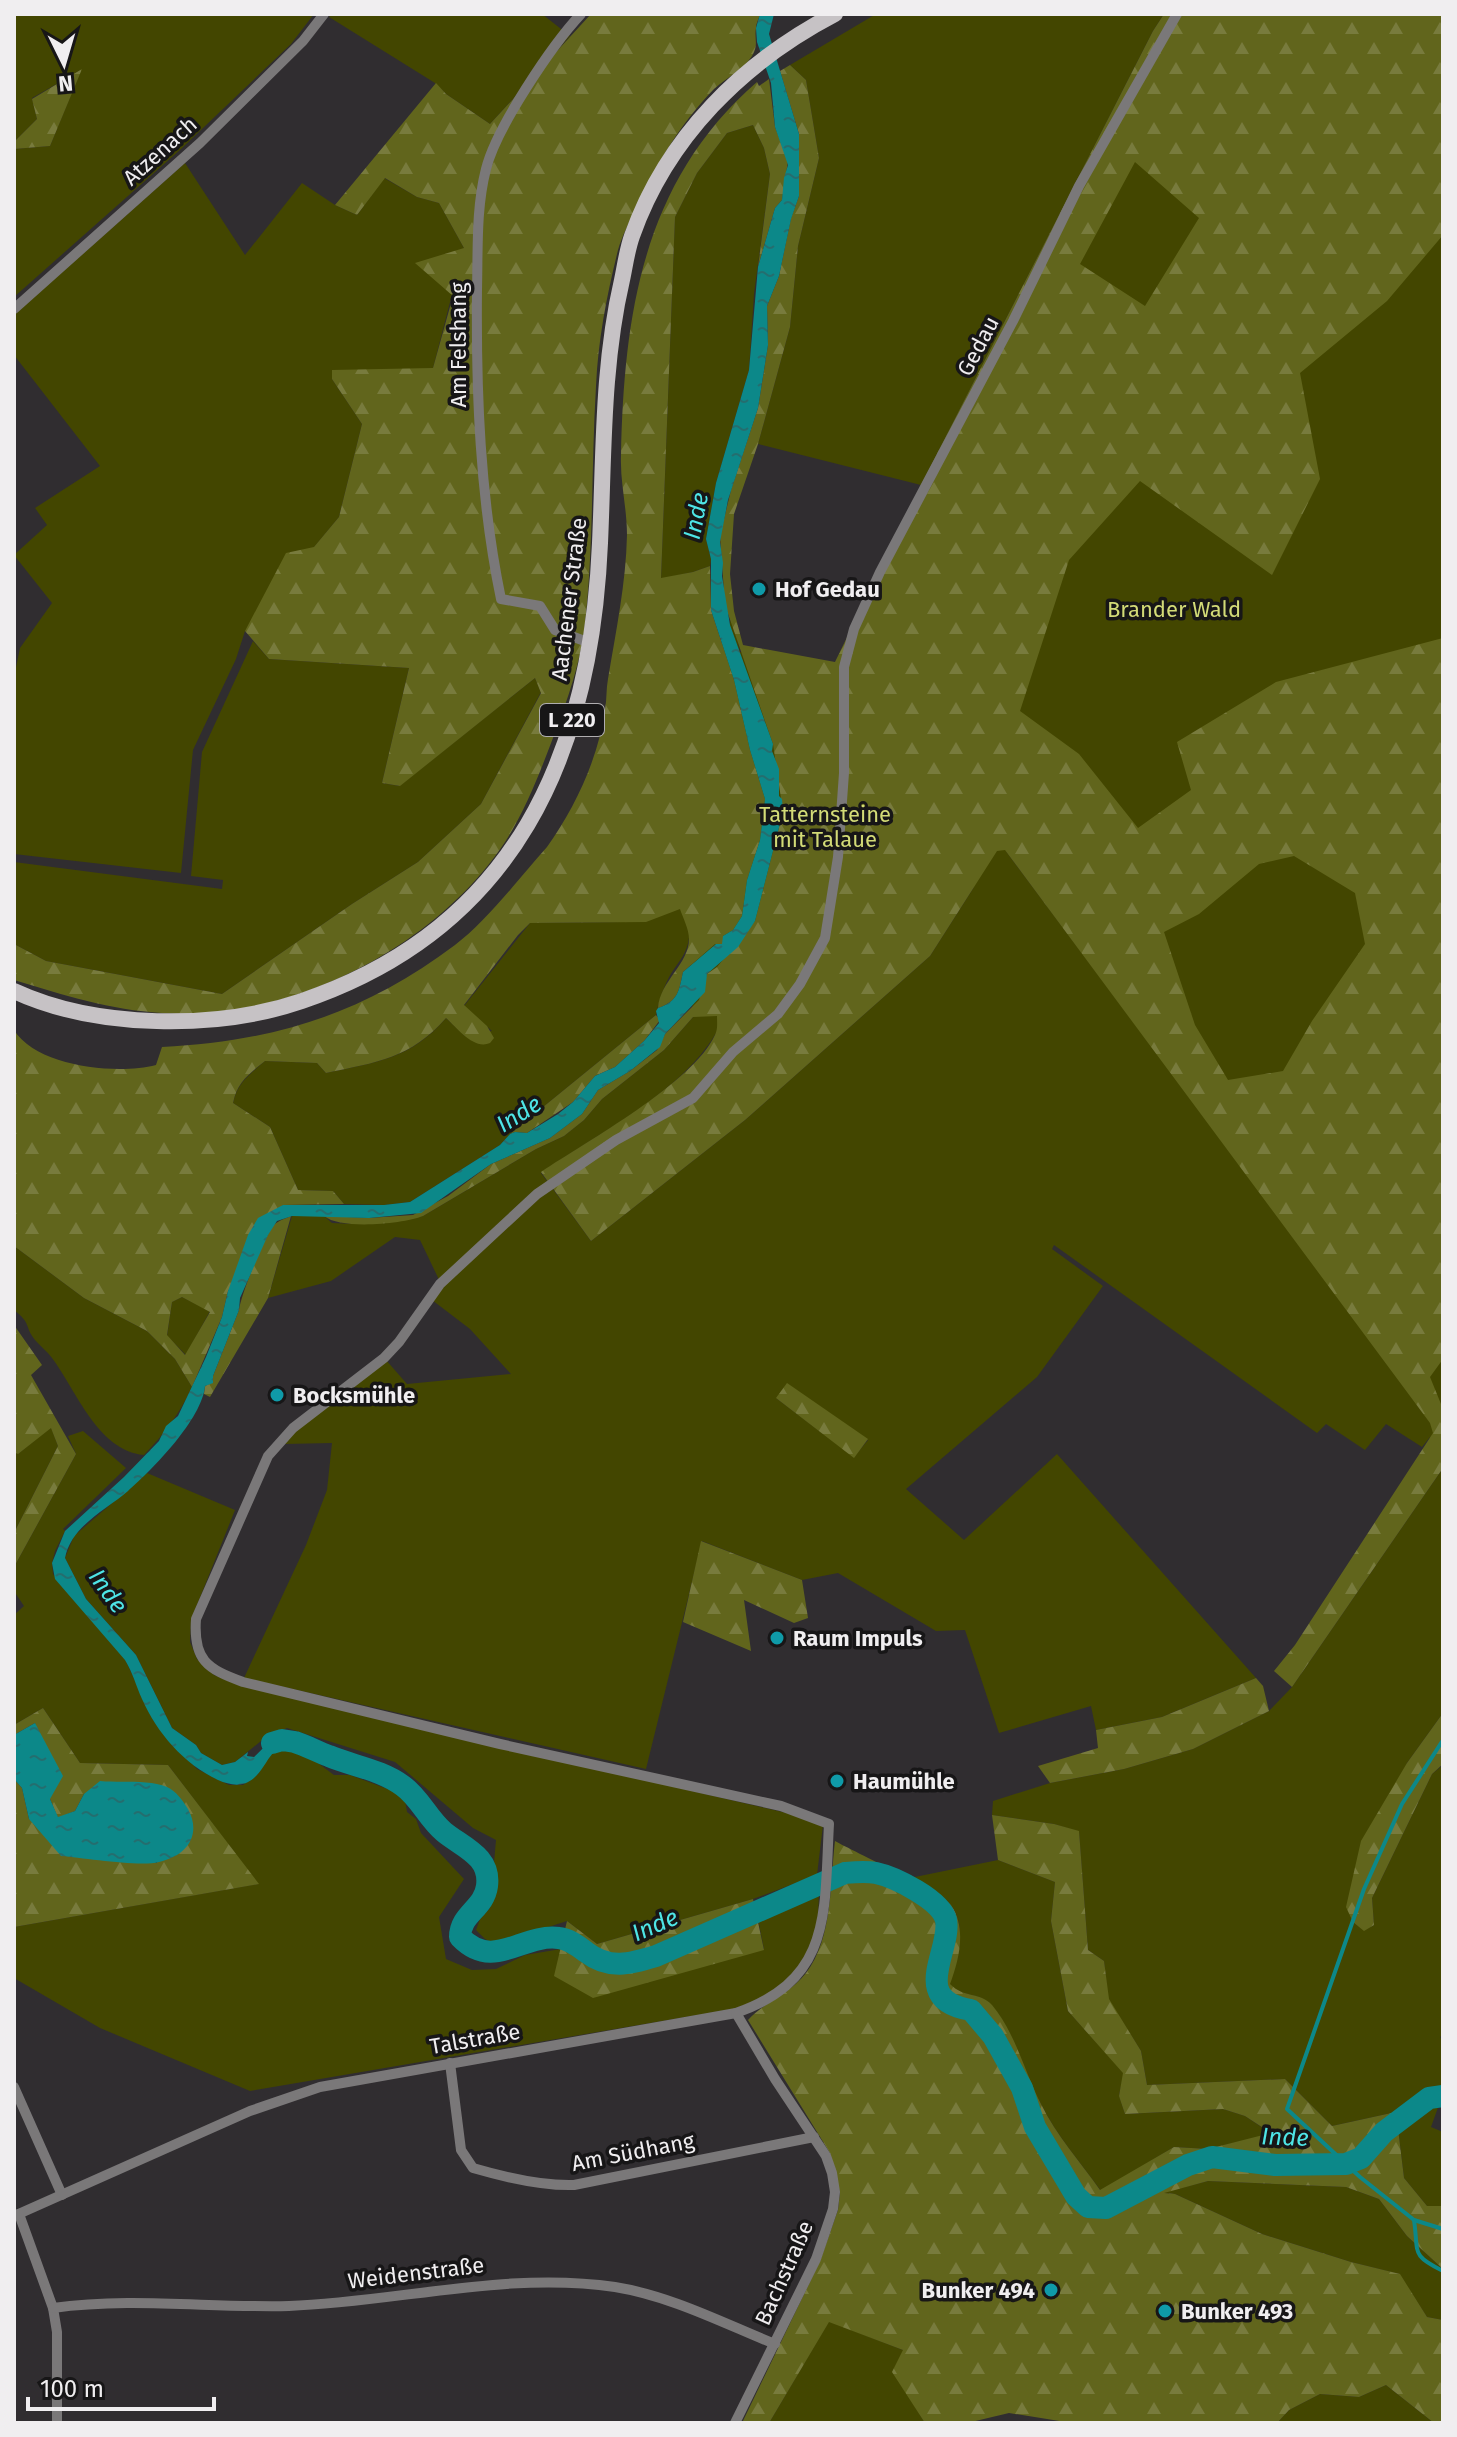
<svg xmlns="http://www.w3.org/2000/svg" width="1457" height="2437" font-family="'Fira Sans',sans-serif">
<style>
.green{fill:#434600;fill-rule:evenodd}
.forest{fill:url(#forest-firs);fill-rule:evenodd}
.water{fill:url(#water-ripples)}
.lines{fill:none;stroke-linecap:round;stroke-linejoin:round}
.stream{stroke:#0c8889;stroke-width:4}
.river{stroke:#0c8889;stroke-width:22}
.street{stroke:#7a7879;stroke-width:10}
.primary{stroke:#c6c2c5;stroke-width:16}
.culture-dot{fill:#0f9aa8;stroke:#171617;stroke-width:3}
.labels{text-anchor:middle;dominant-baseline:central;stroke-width:7;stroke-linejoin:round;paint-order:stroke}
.shield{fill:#171617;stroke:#afadaf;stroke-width:2}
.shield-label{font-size:20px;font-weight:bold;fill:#f0eef0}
.street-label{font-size:22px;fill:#f0eef0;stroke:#171617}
.poi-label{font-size:22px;font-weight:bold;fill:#f0eef0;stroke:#171617;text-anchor:start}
.park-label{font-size:22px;fill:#d3db77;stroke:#171617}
.water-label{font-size:24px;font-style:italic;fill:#4ee5e7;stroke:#171617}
</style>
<defs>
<pattern id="forest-firs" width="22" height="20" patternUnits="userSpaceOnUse" patternTransform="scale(2)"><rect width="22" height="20" fill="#61651c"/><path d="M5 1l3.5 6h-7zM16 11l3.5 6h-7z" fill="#787b3d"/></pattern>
<pattern id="water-ripples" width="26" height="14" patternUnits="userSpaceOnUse" patternTransform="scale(2)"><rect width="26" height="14" fill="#0c8889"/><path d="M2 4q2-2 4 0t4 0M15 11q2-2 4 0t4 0" fill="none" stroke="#246e6f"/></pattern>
</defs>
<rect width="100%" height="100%" fill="#302d30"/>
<g class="green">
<path d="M 14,14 L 314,14 L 291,44 L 181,149 L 14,297 L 14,149 L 50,146 L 81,70 L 32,98 L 37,119 L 14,142 Z"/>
<path d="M 332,14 L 542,14 L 570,36 L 490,124 L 446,94 L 435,83 L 329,17 Z"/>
<path d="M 876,14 L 1164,14 L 1153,31 L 921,485 L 758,444 L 790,327 L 798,246 L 819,158 L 806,80 L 790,65 Z"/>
<path d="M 1188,14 L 1443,14 L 1443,1455 L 1430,1437 L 1422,1447 L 1386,1424 L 1365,1450 L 1326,1424 L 1317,1433 L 1054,1245 L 1052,1249 L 1103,1286 L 1037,1377 L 906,1489 L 964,1540 L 1057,1454 L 1256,1678 L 1162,1717 L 1096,1730 L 1091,1706 L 999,1733 L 965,1630 L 936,1631 L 838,1573 L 802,1580 L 702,1541 L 646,1769 L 244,1678 L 306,1545 L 327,1490 L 332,1443 L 284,1444 L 295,1430 L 386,1360 L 407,1384 L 511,1374 L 470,1329 L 432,1300 L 442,1286 L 420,1240 L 395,1237 L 331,1281 L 268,1298 L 292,1216 L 324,1216 L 332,1223 L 354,1224 L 423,1216 L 536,1149 L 564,1136 L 584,1120 L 602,1099 L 664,1050 L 693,1017 L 689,938 C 687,953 680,960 672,972 C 664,985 659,1001 656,1015 L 510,1134 L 500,1145 L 410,1202 L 384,1205 L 344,1204 L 333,1191 L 298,1190 L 270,1127 L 233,1103 C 237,1083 250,1074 265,1061 L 317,1063 L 326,1073 C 377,1062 411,1059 446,1018 L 465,1036 L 492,1031 L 464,1006 L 530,923 L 620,922 L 732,617 L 740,652 L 838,668 ZM 1005,850 L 1164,1042 L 1205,1116 L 1204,1116 ZM 974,887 L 930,956 L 745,1120 L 591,1241 L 541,1173 C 598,1133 680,1094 716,1033 ZM 776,1398 L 868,1440 L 854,1457 Z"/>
<path d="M 753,125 L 764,148 L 770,174 L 754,294 L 749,370 L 716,483 L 706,539 L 711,559 L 710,566 L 693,572 L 661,579 L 675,217 L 697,173 L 727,133 Z"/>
<path d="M 185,163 L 245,255 L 302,183 L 335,205 L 357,215 L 384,178 L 417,197 L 439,203 L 464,248 L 433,368 L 332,379 L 362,424 L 339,517 L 245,631 L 236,659 L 193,750 L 181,873 L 14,854 L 14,677 L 20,648 L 52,603 L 14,555 L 47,525 L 35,508 L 100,466 L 14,355 L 14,315 Z"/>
<path d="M 253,641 L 269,659 L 409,668 L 382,783 L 399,786 L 535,678 L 541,692 L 481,804 L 418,862 L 352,904 L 222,994 L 46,961 L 14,944 L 14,862 L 222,889 L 223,880 L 191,876 L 202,752 Z"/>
<path d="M 14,1246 L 84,1298 L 147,1331 L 175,1359 L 192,1387 C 180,1413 164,1434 144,1455 C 98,1451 76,1390 52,1358 C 47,1351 40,1346 35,1340 C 24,1326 32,1324 14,1310 Z"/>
<path d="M 182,1297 L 210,1311 L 186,1355 L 167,1336 L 172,1302 Z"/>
<path d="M 51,1427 L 58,1446 L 14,1533 L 14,1452 L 19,1453 Z"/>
<path d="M 83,1431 L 126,1468 L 63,1529 L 65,1531 L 55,1551 L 52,1563 L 53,1574 L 125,1659 L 154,1721 L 165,1736 L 197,1769 L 229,1785 L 243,1785 L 258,1774 L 270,1753 L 283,1747 L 299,1749 L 334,1775 L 350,1775 L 393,1791 L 405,1800 L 407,1812 L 416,1819 L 421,1833 L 464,1879 L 439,1917 L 446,1959 L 472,1970 L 496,1969 L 525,1955 L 561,1949 L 555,1976 L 764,1949 L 757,1915 L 819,1894 C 818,1911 819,1933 811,1949 C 795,1981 765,1999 733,2009 L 250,2091 L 100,2028 L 14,1978 L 14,1927 L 258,1884 L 168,1765 L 80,1763 L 43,1708 L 14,1725 L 14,1615 L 24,1606 L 14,1591 L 14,1567 L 76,1454 L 68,1436 Z"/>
<path d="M 1443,1468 L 1443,1713 L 1407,1763 L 1353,1922 L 1364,1930 L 1374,1925 L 1372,1898 L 1432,1774 L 1443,1765 L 1443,2035 L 1440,2037 L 1443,2042 L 1443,2089 L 1396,2112 L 1332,2126 L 1285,2079 L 1147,2085 L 1141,2051 L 1108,1999 L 1104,1961 L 1088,1950 L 1079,1832 L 1054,1824 L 992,1815 L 993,1801 L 1050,1783 L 1124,1769 L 1193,1749 L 1269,1711 L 1292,1687 Z"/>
<path d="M 147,1473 L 235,1510 L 191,1620 L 190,1642 L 197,1659 L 214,1675 L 241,1686 L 791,1814 L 823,1825 L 817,1875 L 753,1899 L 597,1944 L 567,1921 L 496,1944 L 485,1939 L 476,1930 L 480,1919 L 490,1908 L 496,1840 L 473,1828 L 395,1762 L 287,1728 L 266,1737 L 235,1762 L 222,1765 L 201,1753 L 196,1745 L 172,1728 L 136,1655 L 86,1599 L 65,1558 L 74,1536 Z"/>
<path d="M 998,1860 L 1055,1882 L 1051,1921 L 1068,2011 L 1124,2073 L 1119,2095 L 1125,2114 L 1223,2109 L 1245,2116 L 1272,2134 L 1208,2149 L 1174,2147 L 1101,2191 C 1081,2163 1056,2135 1041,2104 C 1024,2073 1015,2032 991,2005 C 978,1991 965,1999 949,1984 C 958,1961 968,1925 950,1904 C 941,1893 918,1886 905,1879 Z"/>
<path d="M 1440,2102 L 1431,2127 L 1443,2132 L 1443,2206 L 1427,2206 L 1404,2178 L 1398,2128 Z"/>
<path d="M 1208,2181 L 1346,2187 L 1379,2199 L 1407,2236 L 1443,2269 L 1443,2320 L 1427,2317 L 1399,2274 L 1351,2262 L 1262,2234 L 1175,2194 L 1161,2193 Z"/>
<path d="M 829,2321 L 903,2350 L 910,2398 L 925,2423 L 769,2423 Z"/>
<path d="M 1386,2385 L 1434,2423 L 1277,2423 L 1289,2410 L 1320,2394 L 1359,2397 Z"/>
</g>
<g class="forest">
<path d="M 591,14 L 760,14 C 759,19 756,23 756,28 C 754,39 759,45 752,56 C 744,69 726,78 714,89 C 679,125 656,165 635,210 C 629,223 622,236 618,250 C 607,294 598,340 596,386 C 591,468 594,551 584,632 C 579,666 568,698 556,730 C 542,767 527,808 505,842 C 435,948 289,1022 162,1013 C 111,1010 63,995 14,980 L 14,944 L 46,961 L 222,994 L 352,904 L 418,862 L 481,804 L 541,693 L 535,678 L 400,786 L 382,783 L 409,668 L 269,659 L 245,631 L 286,553 L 314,547 L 339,517 L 362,424 L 332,379 L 332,370 L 433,368 L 453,296 L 415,263 L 464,248 L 439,203 L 417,197 L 385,178 L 357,215 L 335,205 L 436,83 L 446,94 L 490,124 Z"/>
<path d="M 1164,14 L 1319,16 L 1320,14 L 1443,14 L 1443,235 L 1387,301 L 1300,373 L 1320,479 L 1272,575 L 1140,481 L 1069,560 L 1020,711 L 1079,754 L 1138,828 L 1191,790 L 1177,742 L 1276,682 L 1443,638 L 1443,1359 L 1430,1377 L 1443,1409 L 1443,1468 L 1292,1687 L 1274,1671 L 1295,1645 L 1433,1433 L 1430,1423 L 1005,850 L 997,851 L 930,956 L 745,1120 L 591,1241 L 541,1172 C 587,1141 693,1083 715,1035 C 718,1029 717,1023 717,1016 L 693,1017 L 664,1050 L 602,1099 L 584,1120 L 564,1136 L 536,1149 L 423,1216 C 402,1224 341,1230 324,1216 L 369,1218 L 413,1215 L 448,1196 L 491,1164 L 550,1138 L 582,1114 L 598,1090 L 630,1071 L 657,1050 L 665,1034 L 699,1000 L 707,974 L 717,967 L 755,921 L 783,812 L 773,744 L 725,605 L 720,536 L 731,490 L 758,408 L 768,345 L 767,306 L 779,276 L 791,218 L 799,196 L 799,134 L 780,71 L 790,65 L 806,80 L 819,158 L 798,246 L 790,327 L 758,444 L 734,514 L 730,574 L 734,611 L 743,645 L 835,662 L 921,485 L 1153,31 ZM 1135,162 L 1199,218 L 1145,306 L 1080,264 ZM 1294,856 L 1355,893 L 1365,944 L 1312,1021 L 1283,1071 L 1228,1080 L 1195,1025 L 1164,932 L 1199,914 L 1259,864 Z"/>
<path d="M 82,69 L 50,146 L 14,149 L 14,142 L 37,119 L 32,99 Z"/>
<path d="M 769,79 L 775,127 L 788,161 L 782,200 L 775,208 L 758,267 L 770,174 L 764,148 L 753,125 L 727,133 L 697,173 L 675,217 L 661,578 L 693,572 L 710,566 L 711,610 L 734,680 L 750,750 L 765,799 L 760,840 L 747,880 L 742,916 L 733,930 L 723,936 L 723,944 L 715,944 L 683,972 C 679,990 679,1001 658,1008 C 660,981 689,964 689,939 C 689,929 683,918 680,909 L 646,922 L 530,923 L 518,935 L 464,1005 L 487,1026 L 494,1038 L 490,1043 C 474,1050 458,1029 446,1018 C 410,1059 377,1062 326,1073 L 317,1063 L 265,1061 C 250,1073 237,1082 233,1103 L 270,1127 L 298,1190 L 333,1191 L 344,1204 L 283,1205 L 228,1291 L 222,1317 L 192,1387 L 175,1359 L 147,1331 L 84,1298 L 14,1246 L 14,1030 C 37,1067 117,1075 156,1065 L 162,1047 C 276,1041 363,1014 455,945 C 486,922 521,876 547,847 C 575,808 599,757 605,709 C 607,699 606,689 608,679 C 616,631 626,583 627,535 C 627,508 620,482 621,456 C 624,313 643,181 757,82 L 759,86 ZM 182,1297 L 210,1312 L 185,1355 L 167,1335 L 172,1302 Z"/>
<path d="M 656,1015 L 660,1020 L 644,1041 L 615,1067 L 595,1076 L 573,1102 L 527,1133 L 515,1132 L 510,1134 Z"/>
<path d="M 291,1216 L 268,1298 L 210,1397 L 204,1394 L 205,1386 L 213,1382 L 213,1376 L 239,1310 C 241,1294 264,1237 274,1225 C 279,1220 285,1219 291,1216 Z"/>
<path d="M 14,1325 L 42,1365 L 31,1375 L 76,1454 L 14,1567 L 14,1533 L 58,1446 L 51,1428 L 18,1454 L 14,1452 Z"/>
<path d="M 787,1383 L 868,1439 L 854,1458 L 776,1398 Z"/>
<path d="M 701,1541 L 802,1580 L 808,1618 L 794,1623 L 744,1600 L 751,1651 L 683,1622 Z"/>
<path d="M 1256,1678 L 1263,1686 L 1269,1711 L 1193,1749 L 1124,1769 L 1050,1783 L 1038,1766 L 1098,1748 L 1096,1730 L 1162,1717 Z"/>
<path d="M 43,1708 L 80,1763 L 168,1765 L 259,1884 L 14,1927 L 14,1779 L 22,1788 L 29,1819 L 157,1863 L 150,1783 L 126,1784 L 84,1794 L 75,1811 L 58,1818 L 50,1799 L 35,1723 L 14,1735 L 14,1725 Z"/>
<path d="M 1443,1713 L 1443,1764 L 1432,1774 L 1372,1898 L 1374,1925 L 1364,1931 L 1353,1922 L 1346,1907 L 1361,1841 L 1407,1763 Z"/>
<path d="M 992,1815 L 1054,1824 L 1079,1831 L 1088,1950 L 1104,1961 L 1109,1999 L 1141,2051 L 1147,2085 L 1285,2079 L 1332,2126 L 1396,2112 L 1404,2178 L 1427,2206 L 1443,2206 L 1443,2269 L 1407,2236 L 1379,2199 L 1346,2187 L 1208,2181 L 1164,2193 L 1175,2194 L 1262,2234 L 1351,2262 L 1400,2274 L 1427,2317 L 1443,2320 L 1443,2423 L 1434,2423 L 1386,2385 L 1359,2397 L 1320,2394 L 1289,2410 L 1277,2423 L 1072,2423 L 1009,2413 L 967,2423 L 925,2423 L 892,2372 L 903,2350 L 829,2322 L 769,2423 L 742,2423 L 820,2261 L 838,2210 L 840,2193 L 830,2153 L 748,2020 C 764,2002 790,1994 806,1973 C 833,1938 830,1882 835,1841 C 853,1851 943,1894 951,1905 C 967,1928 959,1960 950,1984 C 965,1999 979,1991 992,2005 C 1015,2032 1025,2073 1041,2104 C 1056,2135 1081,2163 1100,2190 L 1174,2147 L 1208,2149 L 1271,2133 L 1245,2116 L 1223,2109 L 1125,2114 L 1119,2096 L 1123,2073 L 1068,2011 L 1051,1921 L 1055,1882 L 998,1860 Z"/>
<path d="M 753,1899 L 764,1950 L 593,1998 L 554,1976 L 567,1921 L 597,1944 Z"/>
</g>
<g class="water">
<path d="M 760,14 L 774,14 L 769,34 L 799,134 L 799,196 L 791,219 L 779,276 L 767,306 L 768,345 L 758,408 L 728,500 L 720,542 L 723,563 L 722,576 L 730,625 L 773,744 L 772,751 L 779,769 L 779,796 L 782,799 L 783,812 L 755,921 L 738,947 L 707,974 L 705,992 L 665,1034 L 660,1047 L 630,1071 L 598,1090 L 582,1114 L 550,1138 L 491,1164 L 421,1213 L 369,1218 L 292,1216 L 277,1221 L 268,1235 L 240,1298 L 239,1310 L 213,1376 L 213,1383 L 205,1386 C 202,1419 153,1469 128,1491 C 106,1510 71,1526 65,1558 L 86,1599 L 136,1655 L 172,1728 L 196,1745 L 201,1753 L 222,1765 L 235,1762 L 248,1752 L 247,1756 L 254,1757 C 275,1738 273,1729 305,1738 L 299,1749 C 272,1740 271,1760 257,1775 C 245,1788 232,1786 218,1780 C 184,1764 157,1733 142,1699 C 136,1686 133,1673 125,1660 L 55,1579 L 52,1563 L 65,1531 L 124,1477 L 159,1441 L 166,1426 L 178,1416 L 206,1357 L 222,1317 L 228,1291 L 248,1235 L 258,1218 L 283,1205 L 384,1205 L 410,1202 L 500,1145 L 510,1134 L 515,1132 L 527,1133 L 558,1114 L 573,1102 L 595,1076 L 615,1067 L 644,1041 L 659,1023 L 656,1011 L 658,1008 C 679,1001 679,990 683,972 L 716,944 L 722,944 L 723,936 L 733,930 L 742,916 L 747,880 L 760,840 L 765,799 L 750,750 L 734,680 L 711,610 L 711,559 L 706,539 L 716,483 L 749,370 L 758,267 L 775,208 L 782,200 L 784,178 L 788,165 L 775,127 L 771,83 L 757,42 L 756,28 Z"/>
<path d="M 35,1723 L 63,1776 L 50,1799 L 58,1817 L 75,1811 L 84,1794 L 100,1781 C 121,1783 148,1779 167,1787 C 176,1791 183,1801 188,1809 C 202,1835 187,1856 159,1862 C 140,1867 84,1858 61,1856 L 29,1819 L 22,1788 L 14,1779 L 14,1735 Z"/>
</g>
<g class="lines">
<g class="stream">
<path d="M 1443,1740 L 1402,1804 L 1364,1889 L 1287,2109 L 1360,2177 L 1414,2220 L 1443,2229"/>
<path d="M 1414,2220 C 1419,2253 1410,2255 1443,2271"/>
</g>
<path class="river" d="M 272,1743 L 282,1740 L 295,1742 C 307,1746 318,1752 329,1756 C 353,1766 382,1770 403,1786 C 420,1798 428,1819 444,1832 C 462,1847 491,1856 487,1886 C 484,1909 460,1914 460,1937 C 494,1972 522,1933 559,1938 C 569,1939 578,1946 586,1952 C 609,1970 630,1964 656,1956 L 845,1873 C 856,1872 866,1871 876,1873 C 895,1877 941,1900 946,1920 C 952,1950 908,2000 971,2010 L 993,2036 L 1022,2088 L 1035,2127 L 1076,2196 L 1088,2207 L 1106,2208 L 1188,2165 L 1212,2157 L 1275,2165 L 1346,2164 L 1361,2158 L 1384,2132 L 1429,2098 L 1443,2096"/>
<g class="street">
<path d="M 581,14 C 552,45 496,128 486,169 C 476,208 478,249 477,290 C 476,393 480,498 501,599 L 540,606 L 555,630 L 590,643"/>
<path d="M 14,309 L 200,143 L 303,41 L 324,14"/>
<path d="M 450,2063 L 461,2150 L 473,2168 C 504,2177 542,2186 574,2185 L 814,2137"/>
<path d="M 14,2087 L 62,2195"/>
<path d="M 19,2214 L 53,2308 L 57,2332 L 57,2423"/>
<path d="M 14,2216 L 250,2111 L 320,2087 L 736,2013 C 833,1979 824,1912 829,1824 L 781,1806 L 500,1744 L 243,1682 C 207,1669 193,1660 196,1619 L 268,1456 L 293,1428 L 384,1358 L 399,1342 L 440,1284 L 537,1194 L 616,1140 L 693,1098 L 733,1052 L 778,1014 L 800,984 L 825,938 L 838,857 L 844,773 L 844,667 L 854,629 L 880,572 L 1013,321 L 1079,186 L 1177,14"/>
<path d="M 53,2308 C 132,2297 210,2308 289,2306 C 398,2302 506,2271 615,2287 C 671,2296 723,2323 775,2344"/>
<path d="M 735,2423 L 816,2259 L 833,2209 L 835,2192 L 832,2173 L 826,2156 L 775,2079 L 736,2013"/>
</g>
<path class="primary" d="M 14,991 C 96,1029 217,1030 302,1001 C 515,929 591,755 600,543 C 604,455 602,366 622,280 C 625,266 627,250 632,236 C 667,137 743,62 835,14"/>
</g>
<g class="culture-dot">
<circle cx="759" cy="589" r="8"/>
<circle cx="277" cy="1395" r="8"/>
<circle cx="777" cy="1638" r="8"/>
<circle cx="837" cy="1781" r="8"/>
<circle cx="1051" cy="2290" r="8"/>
<circle cx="1165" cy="2311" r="8"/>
</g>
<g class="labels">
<rect class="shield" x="540" y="704" width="64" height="32" rx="6"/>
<g class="shield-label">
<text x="572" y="720">L 220</text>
</g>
<g class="street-label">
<text transform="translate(160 151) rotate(-42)">Atzenach</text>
<text transform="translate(458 345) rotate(-90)">Am Felshang</text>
<text transform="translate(978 346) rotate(-62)">Gedau</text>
<text transform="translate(569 599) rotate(-83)">Aachener Straße</text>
<text transform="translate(475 2039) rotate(-10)">Talstraße</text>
<text transform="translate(633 2152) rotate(-11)">Am Südhang</text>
<text transform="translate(416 2273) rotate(-7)">Weidenstraße</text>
<text transform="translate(784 2273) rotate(-66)">Bachstraße</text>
</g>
<g class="poi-label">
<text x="775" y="589">Hof Gedau</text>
<text x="293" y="1395">Bocksmühle</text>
<text x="793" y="1638">Raum Impuls</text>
<text x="853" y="1781">Haumühle</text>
<text x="1035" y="2290" text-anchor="end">Bunker 494</text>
<text x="1181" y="2311">Bunker 493</text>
</g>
<g class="park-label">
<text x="1174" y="609">Brander Wald</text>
<text x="825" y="814">Tatternsteine<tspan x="825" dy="25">mit Talaue</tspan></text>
</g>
<g class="water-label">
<text transform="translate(696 516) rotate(-79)">Inde</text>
<text transform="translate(519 1114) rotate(-32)">Inde</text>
<text transform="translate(108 1591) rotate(55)">Inde</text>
<text transform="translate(655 1925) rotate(-23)">Inde</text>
<text transform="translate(1285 2137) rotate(2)">Inde</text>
</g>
</g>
<rect width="1457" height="2437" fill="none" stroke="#f0eef0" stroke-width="32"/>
<g transform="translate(64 64) rotate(175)" stroke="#171617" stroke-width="6" paint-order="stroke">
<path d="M0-6L14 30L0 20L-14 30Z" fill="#f0eef0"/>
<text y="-12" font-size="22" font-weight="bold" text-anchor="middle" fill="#f0eef0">N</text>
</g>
<path d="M28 2397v12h186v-12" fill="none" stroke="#f0eef0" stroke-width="4"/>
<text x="40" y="2397" font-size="24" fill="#f0eef0" stroke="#171617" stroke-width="6" paint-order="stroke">100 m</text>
</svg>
